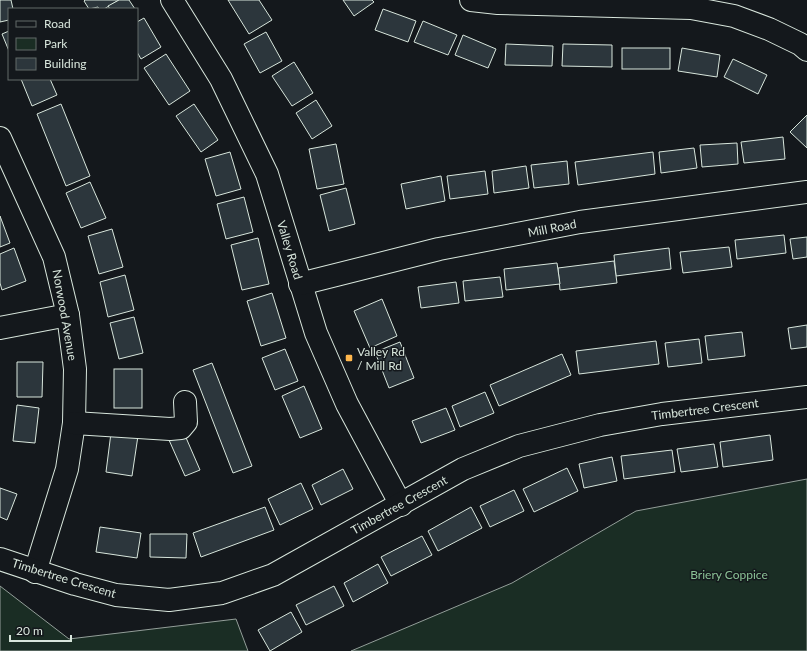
<svg xmlns="http://www.w3.org/2000/svg" width="807" height="651" font-family="Lato,sans-serif">
<style>
.green{fill:#1a2d24;stroke:#939e99}
.building{fill:#2c363c;stroke:#d8e6dc}
.lines{fill:none;stroke-linecap:round;stroke-linejoin:round}
.minor-casing{stroke:#d8e6dc;stroke-width:24}
.minor{stroke:#14181c;stroke-width:22}
.poi-dot{fill:#ffb74d;stroke:#14181c;stroke-width:1.5}
.labels{text-anchor:middle;dominant-baseline:central;stroke-width:3;stroke-linejoin:round;paint-order:stroke}
.street-label{font-size:12px;fill:#d8e6dc;stroke:#14181c}
.poi-label{font-size:12px;fill:#d8e6dc;stroke:#14181c;text-anchor:start}
.park-label{font-size:12px;fill:#8ac095;stroke:#14181c}
</style>
<rect width="100%" height="100%" fill="#14181c"/>
<g class="green">
<path d="M 807,479 L 807,651 L 351,651 L 512,583 L 636,511 Z"/>
<path d="M 0,586 L 69,639 L 236,619 L 248,651 L 0,651 Z"/>
</g>
<g class="building">
<path d="M 0,0 L 11,0 L 13,9 L 9,9 L 9,20 L 0,22 Z"/>
<path d="M 85,0 L 119,0 L 104,9 L 99,9 L 98,7 L 89,9 L 84,1 Z"/>
<path d="M 119,0 L 129,0 L 135,9 L 110,9 L 108,6 Z"/>
<path d="M 228,0 L 259,0 L 272,20 L 249,34 Z"/>
<path d="M 343,0 L 372,0 L 374,2 L 354,16 Z"/>
<path d="M 383,9 L 416,21 L 408,42 L 375,30 Z"/>
<path d="M 144,18 L 161,47 L 141,59 L 137,52 L 137,22 Z"/>
<path d="M 423,21 L 457,35 L 448,55 L 414,42 Z"/>
<path d="M 9,31 L 9,51 L 2,34 Z"/>
<path d="M 266,32 L 282,61 L 260,73 L 244,44 Z"/>
<path d="M 463,35 L 496,49 L 488,68 L 455,55 Z"/>
<path d="M 506,44 L 553,46 L 552,66 L 505,65 Z"/>
<path d="M 563,44 L 612,45 L 612,67 L 562,66 Z"/>
<rect x="622" y="48" width="48" height="21"/>
<path d="M 682,48 L 720,55 L 717,77 L 678,71 Z"/>
<path d="M 166,54 L 190,91 L 169,105 L 144,68 Z"/>
<path d="M 733,59 L 767,75 L 758,94 L 724,77 Z"/>
<path d="M 294,62 L 313,93 L 292,106 L 272,76 Z"/>
<path d="M 21,79 L 50,79 L 57,95 L 32,106 Z"/>
<path d="M 316,100 L 332,126 L 312,139 L 296,113 Z"/>
<path d="M 61,104 L 90,176 L 66,186 L 37,114 Z"/>
<path d="M 194,104 L 218,140 L 201,152 L 176,116 Z"/>
<path d="M 807,115 L 807,148 L 790,132 Z"/>
<path d="M 783,137 L 785,159 L 744,163 L 741,142 Z"/>
<path d="M 737,143 L 738,164 L 702,167 L 700,145 Z"/>
<path d="M 336,144 L 344,184 L 317,189 L 309,149 Z"/>
<path d="M 694,148 L 697,168 L 661,173 L 659,152 Z"/>
<path d="M 230,152 L 241,189 L 216,196 L 205,159 Z"/>
<path d="M 653,152 L 655,174 L 578,185 L 575,162 Z"/>
<path d="M 567,161 L 569,184 L 534,188 L 531,165 Z"/>
<path d="M 526,166 L 529,188 L 494,193 L 492,171 Z"/>
<path d="M 485,171 L 488,194 L 450,199 L 447,176 Z"/>
<path d="M 441,176 L 445,201 L 406,209 L 401,184 Z"/>
<path d="M 90,182 L 106,218 L 81,228 L 66,193 Z"/>
<path d="M 346,188 L 355,224 L 329,231 L 320,195 Z"/>
<path d="M 244,197 L 253,232 L 226,239 L 217,204 Z"/>
<path d="M 0,216 L 10,243 L 0,247 Z"/>
<path d="M 112,229 L 123,267 L 99,274 L 88,236 Z"/>
<path d="M 784,235 L 786,253 L 737,259 L 735,240 Z"/>
<path d="M 807,237 L 807,257 L 793,259 L 790,239 Z"/>
<path d="M 258,238 L 269,284 L 242,290 L 231,245 Z"/>
<path d="M 729,247 L 732,267 L 683,273 L 680,252 Z"/>
<path d="M 14,248 L 26,281 L 2,290 L 0,283 L 0,254 Z"/>
<path d="M 669,248 L 671,269 L 616,276 L 614,255 Z"/>
<path d="M 614,261 L 617,283 L 560,290 L 558,268 Z"/>
<path d="M 557,263 L 560,284 L 506,290 L 504,269 Z"/>
<path d="M 125,275 L 134,310 L 108,317 L 100,282 Z"/>
<path d="M 500,277 L 503,297 L 465,301 L 463,281 Z"/>
<path d="M 456,282 L 459,303 L 421,308 L 418,287 Z"/>
<path d="M 272,293 L 286,338 L 261,346 L 247,301 Z"/>
<path d="M 382,299 L 397,336 L 370,348 L 354,311 Z"/>
<path d="M 134,317 L 143,353 L 119,359 L 110,323 Z"/>
<path d="M 807,325 L 807,347 L 791,349 L 788,328 Z"/>
<path d="M 742,332 L 745,356 L 708,360 L 705,336 Z"/>
<path d="M 699,339 L 702,363 L 668,367 L 665,343 Z"/>
<path d="M 656,341 L 659,364 L 579,374 L 576,351 Z"/>
<path d="M 400,342 L 414,378 L 389,388 L 375,352 Z"/>
<path d="M 285,349 L 298,381 L 275,390 L 262,358 Z"/>
<path d="M 562,354 L 571,375 L 499,406 L 490,385 Z"/>
<path d="M 17,362 L 43,362 L 42,397 L 17,397 Z"/>
<path d="M 212,363 L 252,466 L 233,473 L 193,370 Z"/>
<rect x="114" y="369" width="28" height="39"/>
<path d="M 304,386 L 322,429 L 300,438 L 282,396 Z"/>
<path d="M 485,392 L 494,413 L 460,427 L 452,406 Z"/>
<path d="M 17,405 L 39,408 L 35,443 L 13,441 Z"/>
<path d="M 446,408 L 455,430 L 421,443 L 412,421 Z"/>
<path d="M 112,425 L 139,429 L 132,476 L 106,472 Z"/>
<path d="M 184,433 L 200,470 L 185,476 L 169,440 Z"/>
<path d="M 770,435 L 773,460 L 723,467 L 720,442 Z"/>
<path d="M 714,444 L 718,467 L 681,472 L 677,449 Z"/>
<path d="M 672,450 L 675,472 L 624,479 L 621,456 Z"/>
<path d="M 612,457 L 617,481 L 584,488 L 579,464 Z"/>
<path d="M 567,468 L 578,491 L 534,512 L 523,489 Z"/>
<path d="M 343,469 L 353,489 L 321,505 L 312,485 Z"/>
<path d="M 301,483 L 313,509 L 280,525 L 268,499 Z"/>
<path d="M 0,488 L 17,494 L 7,520 L 0,517 Z"/>
<path d="M 514,490 L 524,511 L 490,527 L 480,506 Z"/>
<path d="M 265,507 L 274,530 L 201,557 L 193,533 Z"/>
<path d="M 471,507 L 482,528 L 438,551 L 428,531 Z"/>
<path d="M 100,527 L 141,533 L 137,558 L 96,552 Z"/>
<path d="M 150,534 L 187,534 L 186,558 L 150,557 Z"/>
<path d="M 422,536 L 432,555 L 391,576 L 381,557 Z"/>
<path d="M 378,564 L 388,583 L 353,602 L 344,583 Z"/>
<path d="M 334,586 L 344,606 L 306,625 L 296,605 Z"/>
<path d="M 291,612 L 302,632 L 270,651 L 258,630 Z"/>
</g>
<g class="lines">
<defs>
<g id="minor">
<path d="M 172,0 L 221,79 L 267,174 L 316,333 L 347,404 L 401,505"/>
<path d="M 471,0 L 498,3 L 691,8 L 734,16 L 769,29 L 800,44 L 807,50"/>
<path d="M 0,138 L 54,257 L 68,315 L 75,369 L 74,423 L 67,469 L 35,572"/>
<path d="M 300,284 L 439,249 L 580,222 L 807,192"/>
<path d="M 0,328 L 68,315"/>
<path d="M 74,423 L 170,429 L 181,428 L 186,422 L 185,402"/>
<path d="M 0,559 L 75,584 L 116,595 L 169,600 L 222,593 L 273,575 L 463,469 L 519,446 L 600,425 L 662,414 L 807,397"/>
</g>
</defs>
<use href="#minor" class="minor-casing"/>
<use href="#minor" class="minor"/>
</g>
<rect class="poi-dot" x="345" y="354" width="8" height="8" rx="2"/>
<g class="labels">
<g class="street-label">
<text transform="translate(552 228) rotate(-11)">Mill Road</text>
<text transform="translate(290 250) rotate(73)">Valley Road</text>
<text transform="translate(65 315) rotate(80)">Norwood Avenue</text>
<text transform="translate(705 409) rotate(-7)">Timbertree Crescent</text>
<text transform="translate(399 505) rotate(-29)">Timbertree Crescent</text>
<text transform="translate(64 578) rotate(17)">Timbertree Crescent</text>
</g>
<g class="poi-label">
<text x="357" y="351">Valley Rd<tspan x="357" dy="14">/ Mill Rd</tspan></text>
</g>
<g class="park-label">
<text x="729" y="574">Briery Coppice</text>
</g>
</g>
<rect x="8" y="8" width="130" height="72" fill="#14181c" stroke="#626a69"/>
<rect x="16" y="21" width="20" height="6" fill="#14181c" stroke="#626a69"/>
<text x="44" y="28" font-size="12" fill="#d8e6dc">Road</text>
<rect x="16" y="38" width="20" height="12" fill="#1a2d24" stroke="#626a69"/>
<text x="44" y="48" font-size="12" fill="#d8e6dc">Park</text>
<rect x="16" y="58" width="20" height="12" fill="#2c363c" stroke="#626a69"/>
<text x="44" y="68" font-size="12" fill="#d8e6dc">Building</text>
<path d="M10 635v6h61v-6" fill="none" stroke="#d8e6dc" stroke-width="2"/>
<text x="16" y="635" font-size="12" fill="#d8e6dc" stroke="#14181c" stroke-width="3" paint-order="stroke">20 m</text>
</svg>
